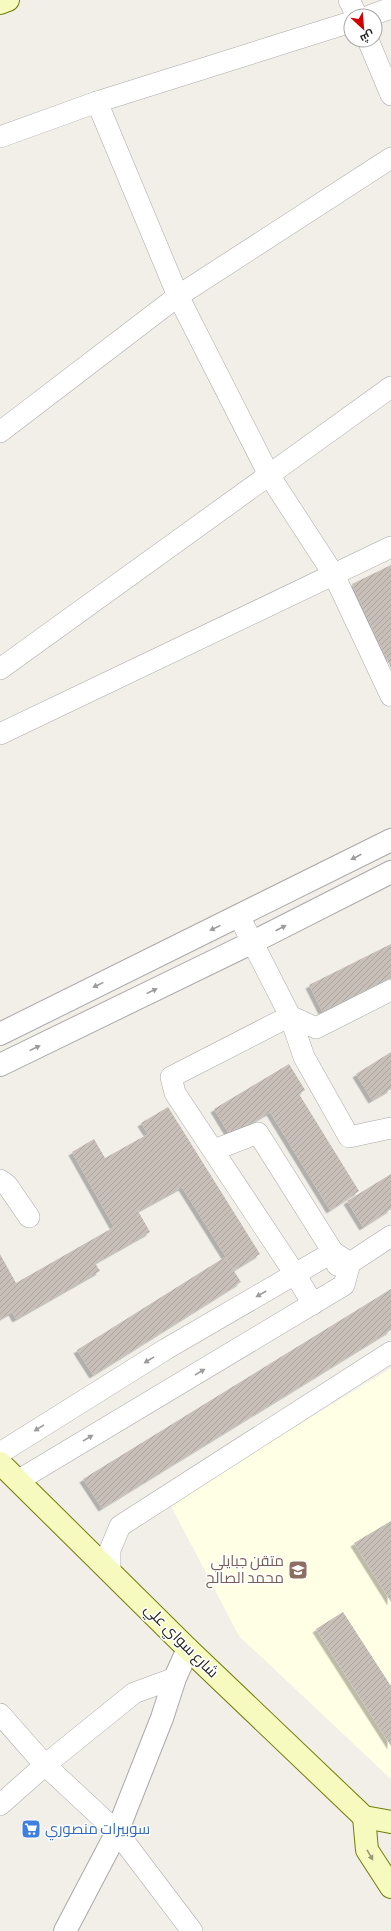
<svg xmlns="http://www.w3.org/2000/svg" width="391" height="1931" font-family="'Alegreya Sans',Cairo,sans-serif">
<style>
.education{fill:#ffffe5}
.building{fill:url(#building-hatch);filter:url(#shadow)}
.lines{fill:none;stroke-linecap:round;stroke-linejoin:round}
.minor-casing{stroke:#a9a9a9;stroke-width:22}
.tertiary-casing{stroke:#a9a9a9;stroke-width:24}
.secondary-casing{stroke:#707d05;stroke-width:24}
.minor{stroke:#fff;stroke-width:21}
.tertiary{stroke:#fff;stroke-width:22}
.secondary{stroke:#f7fabf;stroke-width:22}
.oneway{fill:#9c9c9c}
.oneway2{fill:#979978}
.labels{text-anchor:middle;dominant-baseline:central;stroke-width:3;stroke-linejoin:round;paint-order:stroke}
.education-label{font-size:15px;fill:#785e54;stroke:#fff;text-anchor:end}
.street-label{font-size:15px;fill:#222;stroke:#fff}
.shop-label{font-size:15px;fill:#366cbe;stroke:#fff;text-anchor:start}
</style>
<defs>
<pattern id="building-hatch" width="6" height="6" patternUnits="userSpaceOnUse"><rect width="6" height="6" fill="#c7bfb8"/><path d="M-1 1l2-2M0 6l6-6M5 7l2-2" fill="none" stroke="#aba49e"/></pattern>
<filter id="shadow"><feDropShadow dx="-3.5" dy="3.5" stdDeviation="0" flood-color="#0004"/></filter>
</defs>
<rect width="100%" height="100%" fill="#f2efe9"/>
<path class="education" d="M 391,1368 L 391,1779 L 239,1636 L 170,1504 Z"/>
<g class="building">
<path d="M 391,565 L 391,668 L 352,584 Z"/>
<path d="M 391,944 L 391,978 L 322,1011 L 309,985 Z"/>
<path d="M 391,1052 L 391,1089 L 372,1100 L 356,1074 Z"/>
<path d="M 289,1064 L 305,1090 L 299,1094 L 359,1191 L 330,1210 L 270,1112 L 253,1122 L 228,1132 L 214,1109 Z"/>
<path d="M 168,1107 L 260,1254 L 234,1270 L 182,1187 L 138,1211 L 150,1232 L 95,1263 L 100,1271 L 16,1319 L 12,1312 L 0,1319 L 0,1254 L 16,1283 L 114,1227 L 72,1152 L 94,1139 L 105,1158 L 148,1134 L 141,1123 Z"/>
<path d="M 391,1174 L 391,1209 L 363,1227 L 347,1201 Z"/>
<path d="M 225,1257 L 241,1282 L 93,1375 L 77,1350 Z"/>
<path d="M 391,1289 L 391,1330 L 102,1508 L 83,1479 Z"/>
<path d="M 391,1521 L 391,1602 L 354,1543 Z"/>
<path d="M 343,1612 L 391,1686 L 391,1746 L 316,1629 Z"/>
</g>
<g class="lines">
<defs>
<g id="minor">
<path d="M 349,0 L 357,16"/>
<path d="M 369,16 L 391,8"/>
<path d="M 368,40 L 391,95"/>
<path d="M 97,102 L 178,296 L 269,475 L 334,575 L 391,696"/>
<path d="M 0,137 L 97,102 L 351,22"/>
<path d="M 0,432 L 178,296 L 391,158"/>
<path d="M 0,669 L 391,387"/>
<path d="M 0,734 L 391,547"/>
<path d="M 239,916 L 290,1016 L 304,1057 L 349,1137 L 391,1128"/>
<path d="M 214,1150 L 258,1133 L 333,1252 L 337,1265"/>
<path d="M 0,1180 L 7,1185 L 29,1217"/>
<path d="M 313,1304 L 295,1274 L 175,1093 L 171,1077 L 290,1016 L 316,1028 L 391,990"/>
<path d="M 0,1453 L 166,1349 L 333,1252 L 350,1263"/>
<path d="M 19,1480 L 344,1285 L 350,1263 L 391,1236"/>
<path d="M 110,1570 L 110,1550 L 120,1526 L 391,1352"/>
<path d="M 0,1714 L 45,1765 L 117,1832 L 192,1931"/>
<path d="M 0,1805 L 45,1765 L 134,1693 L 175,1678"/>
</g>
<g id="tertiary">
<path d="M 0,1034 L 391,840"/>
<path d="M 0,1065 L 253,942 L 391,872"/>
<path d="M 65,1931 L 117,1832 L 162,1718 L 175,1678 L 188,1649"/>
</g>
<g id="secondary">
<path d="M 0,3 L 8,0"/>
<path d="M 0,1463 L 188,1649 L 364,1817 L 391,1822"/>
<path d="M 364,1817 L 367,1850 L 391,1887"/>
</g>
</defs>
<use href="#minor" class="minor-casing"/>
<use href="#tertiary" class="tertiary-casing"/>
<use href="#secondary" class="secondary-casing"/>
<use href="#minor" class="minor"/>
<use href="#tertiary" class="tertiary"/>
<use href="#secondary" class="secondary"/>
</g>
<defs><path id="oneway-solid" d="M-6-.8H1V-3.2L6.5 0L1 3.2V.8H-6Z"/></defs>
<g class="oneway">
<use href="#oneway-solid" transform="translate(356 857) rotate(153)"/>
<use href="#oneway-solid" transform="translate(215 928) rotate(154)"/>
<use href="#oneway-solid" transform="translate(281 928) rotate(-27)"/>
<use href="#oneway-solid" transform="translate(98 985) rotate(154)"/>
<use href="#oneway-solid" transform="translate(152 991) rotate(-26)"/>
<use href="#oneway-solid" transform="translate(35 1048) rotate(-26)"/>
<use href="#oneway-solid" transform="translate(261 1294) rotate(150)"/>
<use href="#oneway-solid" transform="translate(149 1360) rotate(148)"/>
<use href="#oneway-solid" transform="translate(200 1372) rotate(-31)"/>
<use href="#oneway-solid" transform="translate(39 1428) rotate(148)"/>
<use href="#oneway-solid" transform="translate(88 1438) rotate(-31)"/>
</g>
<use class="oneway2" href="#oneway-solid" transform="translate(370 1855) rotate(60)"/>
<defs>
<symbol id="school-square" viewBox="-11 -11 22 22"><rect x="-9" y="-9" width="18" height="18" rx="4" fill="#8d6e63" stroke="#fff"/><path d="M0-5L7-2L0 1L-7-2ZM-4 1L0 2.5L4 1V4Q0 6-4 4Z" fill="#fff"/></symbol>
<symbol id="supermarket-square" viewBox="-11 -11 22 22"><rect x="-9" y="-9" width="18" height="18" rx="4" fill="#3f7fe0" stroke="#fff"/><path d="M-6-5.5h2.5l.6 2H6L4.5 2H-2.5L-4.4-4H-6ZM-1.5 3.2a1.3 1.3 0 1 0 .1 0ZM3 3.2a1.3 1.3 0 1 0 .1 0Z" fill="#fff"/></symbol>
</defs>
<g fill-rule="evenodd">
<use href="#school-square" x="287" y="1559" width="22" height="22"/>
<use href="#supermarket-square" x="20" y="1818" width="22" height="22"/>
</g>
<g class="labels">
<g class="education-label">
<text x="284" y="1561">متقن جبايلي<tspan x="284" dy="17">محمد الصالح</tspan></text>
</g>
<g class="street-label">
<text transform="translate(181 1641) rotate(45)">شارع سواي علي</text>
</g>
<g class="shop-label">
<text x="45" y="1829">سوبيرات منصوري</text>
</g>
</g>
<g transform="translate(363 28) rotate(154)"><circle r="19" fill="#ffffff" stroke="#a7a7a7"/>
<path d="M0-3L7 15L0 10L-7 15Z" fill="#d40000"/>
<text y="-6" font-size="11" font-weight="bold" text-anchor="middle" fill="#222222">ش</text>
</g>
</svg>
